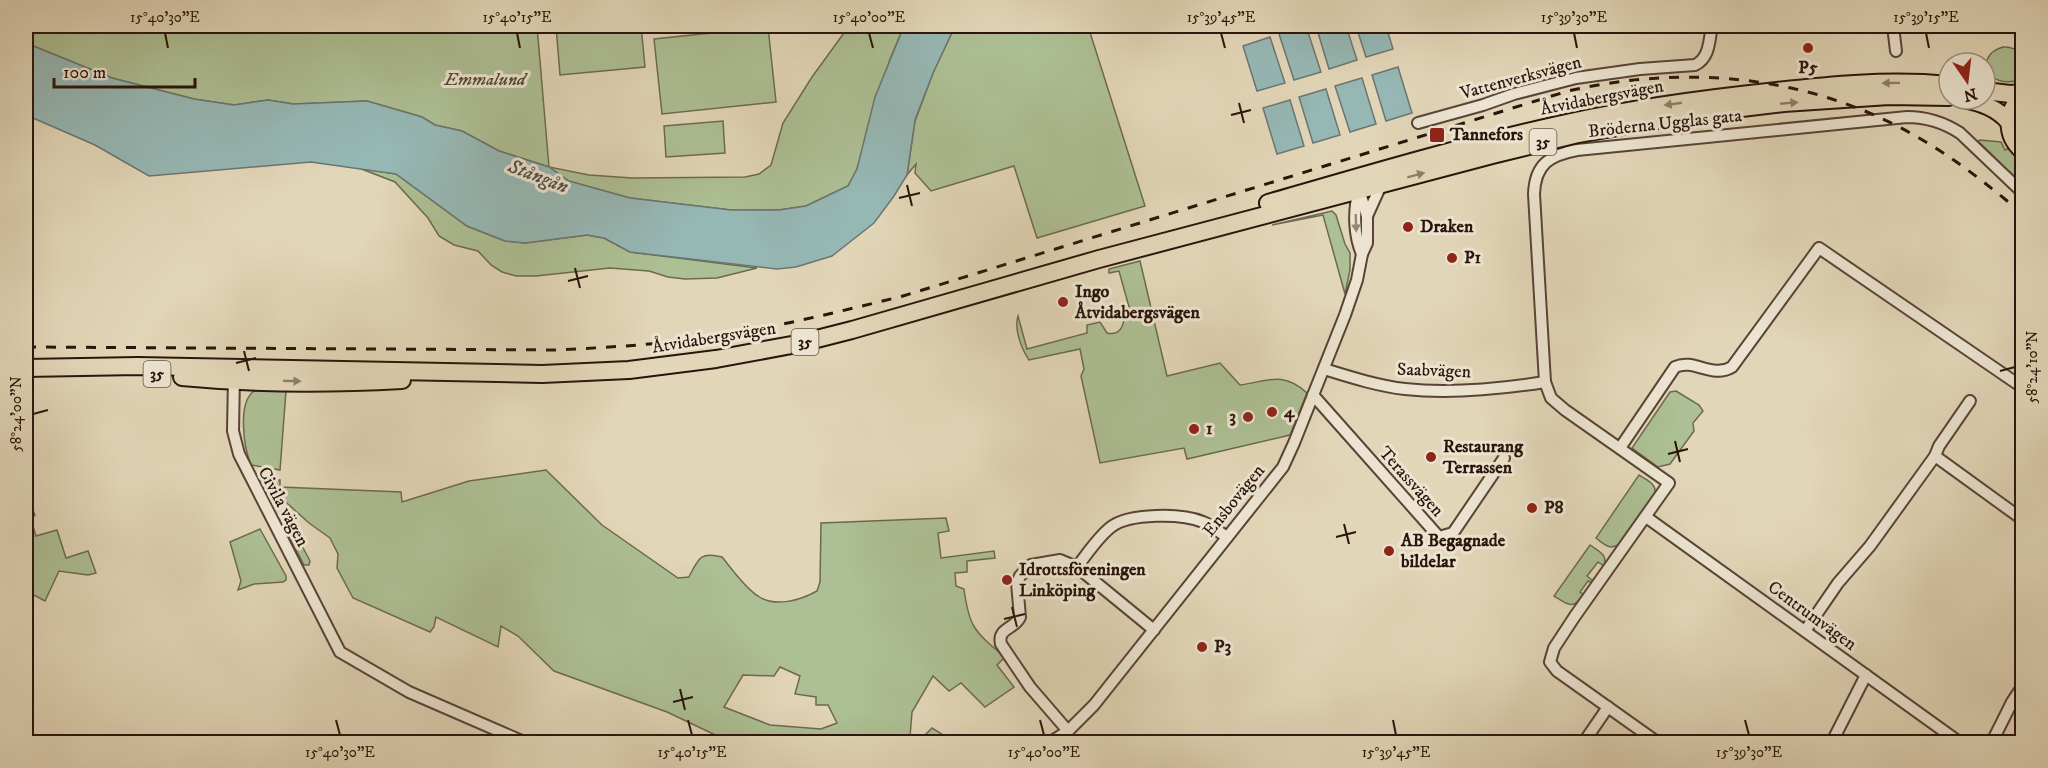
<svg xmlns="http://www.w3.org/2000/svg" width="2048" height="768" font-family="'IM FELL DW Pica',serif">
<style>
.green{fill:#adbf94;stroke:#6c6a50;stroke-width:1.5;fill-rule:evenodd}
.water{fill:#96b8b5;stroke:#6b7671;stroke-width:1.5}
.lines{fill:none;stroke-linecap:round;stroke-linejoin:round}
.minor-casing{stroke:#584436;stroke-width:14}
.primary-casing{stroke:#2a140b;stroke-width:20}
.minor{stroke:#ece4d1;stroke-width:10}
.primary{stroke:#e2d6b8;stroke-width:16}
.rail{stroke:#2a140b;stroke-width:3;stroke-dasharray:10 10;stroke-linecap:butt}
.oneway{fill:#8f7f6a}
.oneway2{fill:#958678}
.ticks{fill:none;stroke:#2a140b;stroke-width:2}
.poi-dot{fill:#8f2418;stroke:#ece4d1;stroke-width:2}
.labels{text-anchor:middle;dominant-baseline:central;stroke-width:6;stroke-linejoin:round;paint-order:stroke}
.shield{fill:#ece4d1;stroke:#645246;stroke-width:1.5}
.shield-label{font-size:16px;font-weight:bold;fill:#2a140b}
.poi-label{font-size:18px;font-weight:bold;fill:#2a140b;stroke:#ece4d1;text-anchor:start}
.street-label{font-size:18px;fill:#2a140b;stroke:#ece4d1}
.park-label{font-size:18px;font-style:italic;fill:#514734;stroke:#ece4d1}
.water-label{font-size:20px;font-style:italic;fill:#504d46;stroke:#ece4d1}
.neatline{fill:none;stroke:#2a140b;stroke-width:2}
.ticks-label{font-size:15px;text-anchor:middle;fill:#2a140b}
</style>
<rect width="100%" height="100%" fill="#e2d6b8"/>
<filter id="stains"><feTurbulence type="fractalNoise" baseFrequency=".00333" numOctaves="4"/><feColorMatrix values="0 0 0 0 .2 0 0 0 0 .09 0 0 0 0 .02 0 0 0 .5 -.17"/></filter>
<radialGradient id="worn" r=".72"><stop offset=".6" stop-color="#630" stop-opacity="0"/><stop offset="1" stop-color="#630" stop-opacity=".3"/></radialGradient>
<g class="green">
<path d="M 26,26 L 537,26 L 549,167 L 589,175 L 632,178 L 745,177 L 759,174 L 771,165 L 783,123 L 812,77 L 849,26 L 904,26 L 890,59 L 857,169 L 848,186 L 806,206 L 779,210 L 731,210 L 630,198 L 568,181 L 549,167 L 499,151 L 462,131 L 435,125 L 422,117 L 367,101 L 293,104 L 268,100 L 234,105 L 194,99 L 112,78 L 26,43 Z"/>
<path d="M 556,26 L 641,26 L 645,67 L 560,75 Z"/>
<path d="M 955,26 L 1088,26 L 1145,206 L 1037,238 L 1014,166 L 931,191 L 915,173 L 916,164 L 907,175 L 915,121 L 933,73 Z"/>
<path d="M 768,27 L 776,102 L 662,114 L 654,39 Z"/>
<path d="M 2003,47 C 2019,46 2023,57 2022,71 L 2019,73 L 2020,80 C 1985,90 1974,55 2003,47 Z"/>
<path d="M 723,121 L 725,153 L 666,157 L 664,126 Z"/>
<path d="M 1980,140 L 2001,142 L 2005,150 L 2010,148 L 2022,160 L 2022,183 L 2006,169 L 1978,141 Z"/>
<path d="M 359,168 L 396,174 L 467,226 L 505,241 L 525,243 L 587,235 L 604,238 L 630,252 L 757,268 L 717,278 L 685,279 L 668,277 L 649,271 L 610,268 L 536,276 L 516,276 L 502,272 L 491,265 L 478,251 L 454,245 L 439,236 L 428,218 L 395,182 Z"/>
<path d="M 1332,211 L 1336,215 L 1345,244 L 1350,253 L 1350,270 L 1345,294 L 1323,215 L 1272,225 Z"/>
<path d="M 1140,261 L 1167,376 L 1220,363 L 1240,385 C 1268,381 1283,371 1307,393 L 1290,435 L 1187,459 L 1184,448 L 1100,463 L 1081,376 L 1084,369 L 1080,349 L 1029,360 C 1021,348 1014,329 1018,316 L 1027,349 L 1087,333 L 1087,325 L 1100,322 L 1107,333 C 1119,336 1124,327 1124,316 L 1131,314 L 1119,271 L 1109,273 L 1109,269 Z"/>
<path d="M 271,388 L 286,391 L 280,470 L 251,465 C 244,448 237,403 254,391 Z"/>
<path d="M 1676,391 L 1699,405 L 1703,411 L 1693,423 L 1694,431 L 1670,464 L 1658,467 L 1632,448 L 1670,392 Z"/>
<path d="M 546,470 L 602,525 L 678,578 L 689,577 C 698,559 700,551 722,557 C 732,569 745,588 758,596 C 775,608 801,600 817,591 L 820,582 L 821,523 L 946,518 L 949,531 L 938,533 L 941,558 L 994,551 L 995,558 L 967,561 L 967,572 L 955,573 L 956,586 L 964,589 C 969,628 975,632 1005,657 L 997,665 L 1014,687 L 985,707 L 961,683 L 949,691 L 933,676 L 912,712 L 910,737 L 924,736 L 932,728 L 945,736 L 950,742 L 730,742 L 667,712 L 554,671 L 518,636 L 501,626 L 498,647 L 436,617 L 434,627 L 430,632 L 353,598 L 337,568 L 338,554 L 330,538 L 309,523 L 260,479 L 280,480 L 280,487 L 401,492 L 402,502 L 469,481 ZM 780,667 L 800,676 L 795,694 L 816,697 L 816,705 L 828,705 L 837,723 L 821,729 L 770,725 L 724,707 L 743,675 L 774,676 Z"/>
<path d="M 1639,475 C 1647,480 1657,484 1655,494 L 1618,545 C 1609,550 1604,544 1596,538 Z"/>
<path d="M 33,510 L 35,515 L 31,520 L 36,536 L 57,530 L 66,558 L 88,551 L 96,573 L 88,575 L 59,571 L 45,601 L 26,591 L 26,512 Z"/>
<path d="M 286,521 L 290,523 L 310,561 L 309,565 L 304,565 L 284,526 L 284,522 Z"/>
<path d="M 260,529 L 286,576 L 286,580 L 283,582 L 254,584 L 238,590 L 241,581 L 230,542 Z"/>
<path d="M 1590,545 C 1599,551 1608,555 1604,566 L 1598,562 L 1587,576 L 1593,581 L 1592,583 L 1588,581 L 1580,592 L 1584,595 C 1573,610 1568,605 1554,596 Z"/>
</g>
<g class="water">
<path d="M 904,26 L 955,26 L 933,73 L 915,120 L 907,175 L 894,196 L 874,223 L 832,256 L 796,267 L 777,269 L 630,252 L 604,238 L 587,235 L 525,243 L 505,241 L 467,226 L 396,174 L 311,162 L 149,176 L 95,145 L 26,115 L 26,43 L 112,78 L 194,99 L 234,105 L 268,100 L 293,104 L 367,101 L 422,117 L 435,125 L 462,131 L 499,151 L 549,167 L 569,181 L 630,198 L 731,210 L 779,210 L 806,206 L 848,186 L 857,169 L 875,97 Z"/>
<path d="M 1306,26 L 1321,72 L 1294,80 L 1279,34 Z"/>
<path d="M 1316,26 L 1346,26 L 1357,60 L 1329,69 Z"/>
<path d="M 1356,26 L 1386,26 L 1393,49 L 1366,57 Z"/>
<path d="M 1270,37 L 1285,83 L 1257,91 L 1243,46 Z"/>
<path d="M 1398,67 L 1412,113 L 1386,121 L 1372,75 Z"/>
<path d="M 1362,78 L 1376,124 L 1350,132 L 1335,86 Z"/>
<path d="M 1326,89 L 1340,135 L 1313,143 L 1299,97 Z"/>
<path d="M 1290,100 L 1304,146 L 1277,154 L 1263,108 Z"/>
</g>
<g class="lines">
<defs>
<g id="minor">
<path d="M 1893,26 L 1896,51"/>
<path d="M 1418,123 L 1483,105 L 1514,94 L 1576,78 L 1640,69 L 1695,65 C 1710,58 1709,40 1712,26"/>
<path d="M 1359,191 C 1353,210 1354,236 1362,254"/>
<path d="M 1367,216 L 1381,185"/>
<path d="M 1324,369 C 1350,377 1378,386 1405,389 C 1451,394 1500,389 1545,382"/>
<path d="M 234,376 L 233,431 L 239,454 L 340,652 L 409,692 L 524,742"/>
<path d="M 1313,395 L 1439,537 L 1453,533 L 1504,458"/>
<path d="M 1620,448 L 1675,367 C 1694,358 1712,379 1732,367 L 1819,248 L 2022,387"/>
<path d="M 1935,456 L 1939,446 L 1970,401"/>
<path d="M 1646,517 L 1959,742"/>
<path d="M 1077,567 C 1087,554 1098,537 1111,527 C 1129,513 1182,513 1203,522 C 1211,525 1219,532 1227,537"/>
<path d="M 1805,631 L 1838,583 L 1870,546 L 1935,456 L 2022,519"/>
<path d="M 1068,731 L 1030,687 L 1001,644 C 997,628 1015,629 1020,617 L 1017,583 L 1020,576 L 1031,565 L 1060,560 L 1077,567 L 1154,630"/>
<path d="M 1051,742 L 1068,731 L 1094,705 L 1283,467 L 1294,443 L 1345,315 L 1357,280 L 1362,254 L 1367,243 L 1367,216 L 1358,186"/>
<path d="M 1584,742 L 1608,707"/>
<path d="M 1657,742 L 1557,671 L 1550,662 L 1554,648 L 1575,616 L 1669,483 L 1565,410 L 1551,398 L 1545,382 L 1534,194 C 1535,164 1550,155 1577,150 L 1907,117 C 1927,117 1943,122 1960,133 L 2022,192"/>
<path d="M 1832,742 L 1866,675"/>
<path d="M 1992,742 L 2012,702 L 2022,687"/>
</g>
<g id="primary">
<path d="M 1985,91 L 2010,94 L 2022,93"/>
<path d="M 2022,96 C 2006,111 2005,135 2022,150"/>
<path d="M 1964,99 C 1982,103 1997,108 2009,122"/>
<path d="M 1268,203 C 1368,174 1469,144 1571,122 C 1636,108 1702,99 1768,92 C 1828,85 1889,79 1949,85"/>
<path d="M 26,368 L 138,366 L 542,374 L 629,370 L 716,359 L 797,344 L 852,330 L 1099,259 L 1492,155 L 1578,134 L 1692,114 L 1784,103 L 1889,96 L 1949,97"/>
<path d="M 182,377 C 255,384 330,384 402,380"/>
</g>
</defs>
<use href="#minor" class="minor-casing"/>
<use href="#primary" class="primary-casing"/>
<use href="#minor" class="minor"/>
<use href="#primary" class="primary"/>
<path class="rail" d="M 26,347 L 559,350 C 613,347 666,344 719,336 C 781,326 842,311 903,296 L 1568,91 C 1687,64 1812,75 1919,138 C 1956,159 1989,186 2022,213"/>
</g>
<defs><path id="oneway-solid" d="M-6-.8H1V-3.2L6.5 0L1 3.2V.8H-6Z" transform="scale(1.5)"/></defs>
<g class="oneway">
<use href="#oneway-solid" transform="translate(1891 83) rotate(179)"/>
<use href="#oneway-solid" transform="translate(1789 103) rotate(-5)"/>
<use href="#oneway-solid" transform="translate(1673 104) rotate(172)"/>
<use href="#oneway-solid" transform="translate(1416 175) rotate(-15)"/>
<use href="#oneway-solid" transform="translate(292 381) rotate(1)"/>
</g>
<use class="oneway2" href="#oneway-solid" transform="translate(1356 223) rotate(88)"/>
<path class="ticks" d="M 165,33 L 168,48M 517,33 L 520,48M 869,33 L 873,48M 1221,33 L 1225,48M 1574,33 L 1577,48M 1926,33 L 1929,48M 1239,103 L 1244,123M 1231,115 L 1251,110M 907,185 L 912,206M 899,198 L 920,193M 575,268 L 580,288M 568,281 L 588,276M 244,351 L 249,371M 236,363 L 256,358M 2000,371 L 2015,367M 33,414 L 48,410M 1675,441 L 1680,462M 1668,454 L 1688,449M 1344,524 L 1349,544M 1336,537 L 1356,532M 1012,607 L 1017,627M 1004,619 L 1025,614M 680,689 L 685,710M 673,702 L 693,697M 336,720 L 340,735M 688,720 L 692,735M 1040,720 L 1044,735M 1393,720 L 1396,735M 1745,720 L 1749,735"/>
<g class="poi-dot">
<circle cx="1808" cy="48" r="6"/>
<rect x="1429" y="127" width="16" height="16" rx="3"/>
<circle cx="1408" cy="227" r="6"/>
<circle cx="1452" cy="258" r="6"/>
<circle cx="1063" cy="302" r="6"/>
<circle cx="1272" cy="412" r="6"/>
<circle cx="1248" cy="417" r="6"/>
<circle cx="1194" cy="429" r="6"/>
<circle cx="1431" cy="457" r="6"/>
<circle cx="1532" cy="508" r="6"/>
<circle cx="1389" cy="551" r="6"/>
<circle cx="1007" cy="580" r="6"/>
<circle cx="1202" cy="647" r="6"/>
</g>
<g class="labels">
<g class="shield">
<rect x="1529.5" y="129" width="27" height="26" rx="4.5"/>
<rect x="791.5" y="329" width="27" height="26" rx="4.5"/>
<rect x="143.5" y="361" width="27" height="26" rx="4.5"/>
</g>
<g class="shield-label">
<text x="1543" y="142">35</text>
<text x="805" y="342">35</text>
<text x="157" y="374">35</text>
</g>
<g class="poi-label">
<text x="1808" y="68" text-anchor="middle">P5</text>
<text x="1450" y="135">Tannefors</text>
<text x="1420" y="227">Draken</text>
<text x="1464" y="258">P1</text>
<text x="1075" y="292">Ingo<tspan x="1075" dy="21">Åtvidabergsvägen</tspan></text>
<text x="1284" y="412">4</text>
<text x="1236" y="417" text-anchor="end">3</text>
<text x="1206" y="429">1</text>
<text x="1443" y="447">Restaurang<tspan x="1443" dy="21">Terrassen</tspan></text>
<text x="1544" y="508">P8</text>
<text x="1401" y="541">AB Begagnade<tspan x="1401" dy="21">bildelar</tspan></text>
<text x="1019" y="570">Idrottsföreningen<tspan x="1019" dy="21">Linköping</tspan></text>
<text x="1214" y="647">P3</text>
</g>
<g class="street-label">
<text transform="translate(1521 78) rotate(-15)">Vattenverksvägen</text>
<text transform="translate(1602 98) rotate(-11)">Åtvidabergsvägen</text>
<text transform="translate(1665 124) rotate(-6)">Bröderna Ugglas gata</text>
<text transform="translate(714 338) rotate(-9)">Åtvidabergsvägen</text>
<text transform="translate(1434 371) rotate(2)">Saabvägen</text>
<text transform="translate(1411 482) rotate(48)">Terassvägen</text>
<text transform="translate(1234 501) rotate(-51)">Ensbovägen</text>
<text transform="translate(283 507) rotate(62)">Civila vägen</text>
<text transform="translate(1812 616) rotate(36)">Centrumvägen</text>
</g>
<g class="park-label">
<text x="485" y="80">Emmalund</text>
</g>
<g class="water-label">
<text transform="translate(538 177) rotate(21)">Stångån</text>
</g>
</g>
<rect width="2048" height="768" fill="none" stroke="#e2d6b8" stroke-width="66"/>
<g transform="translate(1967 81) rotate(166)"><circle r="28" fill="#ece4d1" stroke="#9e9182" stroke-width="1.5"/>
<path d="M0-4.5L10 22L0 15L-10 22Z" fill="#8f2418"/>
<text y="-9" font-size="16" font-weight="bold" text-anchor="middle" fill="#2a140b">N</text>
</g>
<path d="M54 78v9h141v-9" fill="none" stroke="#2a140b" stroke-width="3"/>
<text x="63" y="78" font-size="18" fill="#2a140b" stroke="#ece4d1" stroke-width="4.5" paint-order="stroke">100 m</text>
<rect x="33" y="33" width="1982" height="702" class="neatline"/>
<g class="ticks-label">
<text x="165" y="22">15°40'30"E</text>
<text x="517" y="22">15°40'15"E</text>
<text x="869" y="22">15°40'00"E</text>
<text x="1221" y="22">15°39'45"E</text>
<text x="1574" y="22">15°39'30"E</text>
<text x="1926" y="22">15°39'15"E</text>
<text transform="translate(2032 367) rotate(-90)" y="5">58°24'10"N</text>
<text transform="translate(16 414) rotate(-90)" y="5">58°24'00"N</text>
<text x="340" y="757">15°40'30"E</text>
<text x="692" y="757">15°40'15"E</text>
<text x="1044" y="757">15°40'00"E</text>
<text x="1396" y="757">15°39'45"E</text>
<text x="1749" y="757">15°39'30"E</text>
</g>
<rect width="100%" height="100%" filter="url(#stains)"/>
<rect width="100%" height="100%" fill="url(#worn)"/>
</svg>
